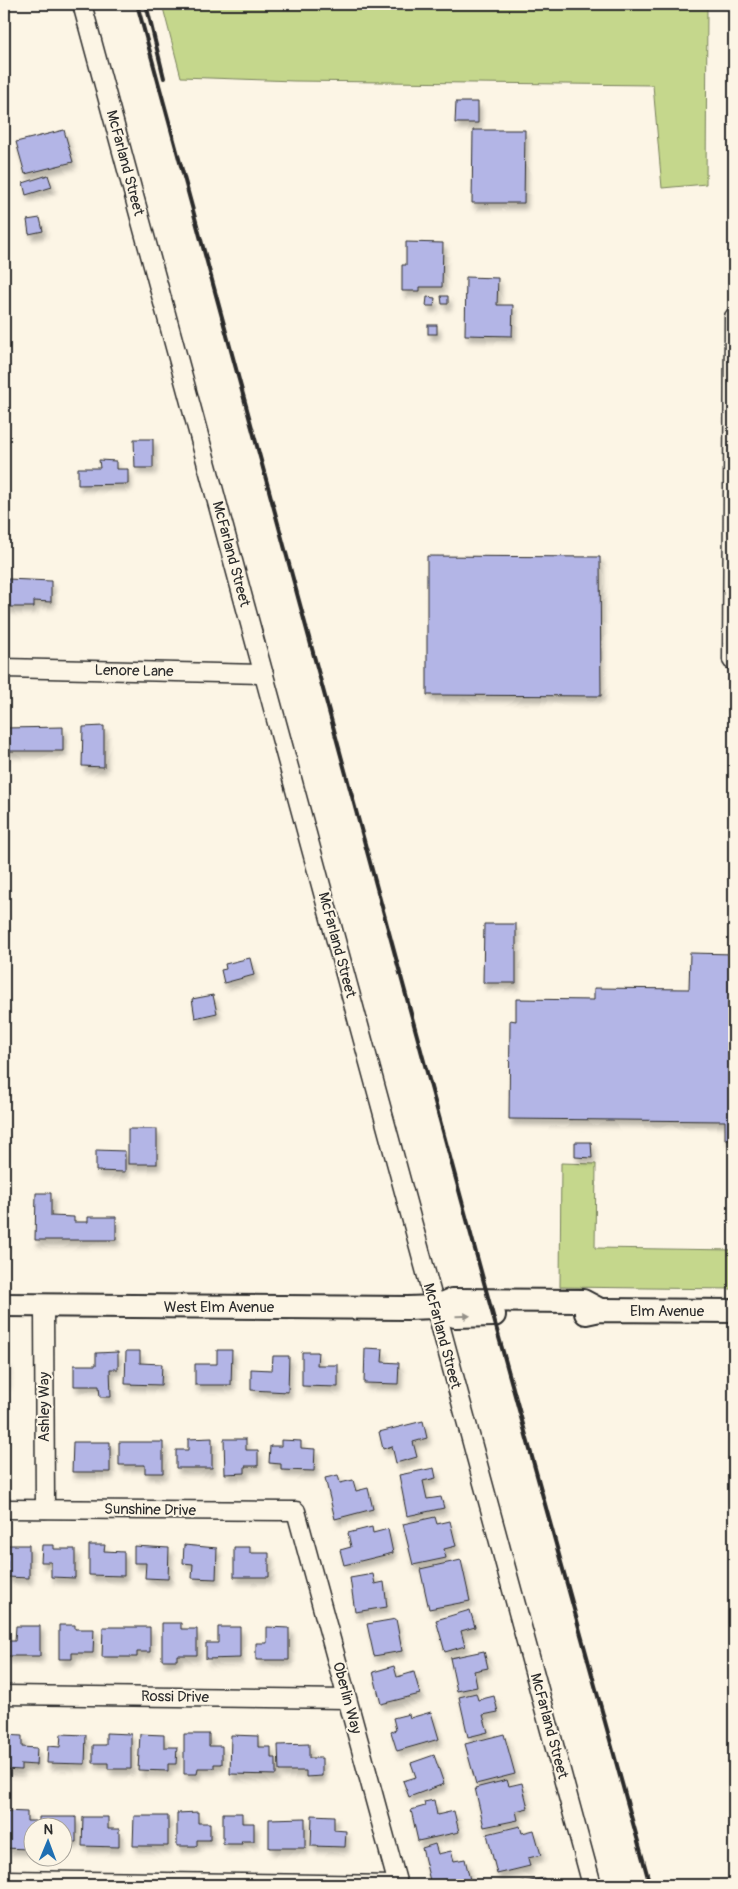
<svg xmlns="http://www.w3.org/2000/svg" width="738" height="1889" font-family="Pangolin,sans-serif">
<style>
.green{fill:#c5d78c;stroke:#78815c}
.building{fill:#b3b5e6;stroke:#2b2b2b;filter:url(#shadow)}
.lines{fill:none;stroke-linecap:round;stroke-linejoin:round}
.minor-casing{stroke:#2b2b2b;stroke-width:21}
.tertiary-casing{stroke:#2b2b2b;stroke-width:26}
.minor{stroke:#fcf5e5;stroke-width:18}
.tertiary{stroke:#fcf5e5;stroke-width:22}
.rail{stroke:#2b2b2b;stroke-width:4}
.oneway{fill:#949088}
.labels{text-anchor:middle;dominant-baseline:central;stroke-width:4;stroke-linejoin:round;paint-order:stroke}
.street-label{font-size:15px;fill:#2b2b2b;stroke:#fcf5e5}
</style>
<defs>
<filter id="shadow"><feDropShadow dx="3" dy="5.5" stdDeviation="2.5" flood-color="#0004"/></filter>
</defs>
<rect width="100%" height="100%" fill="#fcf5e5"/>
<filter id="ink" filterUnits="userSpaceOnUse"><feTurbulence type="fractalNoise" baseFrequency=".02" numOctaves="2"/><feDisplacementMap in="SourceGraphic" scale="10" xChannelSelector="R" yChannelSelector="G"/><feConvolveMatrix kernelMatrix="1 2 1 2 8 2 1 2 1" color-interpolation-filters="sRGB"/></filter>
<g filter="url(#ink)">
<g class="green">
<path d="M 162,4 L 707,4 L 706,184 L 662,188 L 653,85 L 294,81 L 181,77 Z"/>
<path d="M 561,1163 L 596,1164 L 595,1248 L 734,1250 L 734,1289 L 560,1287 Z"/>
</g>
<g class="building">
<path d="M 456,102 L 478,102 L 478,123 L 455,123 Z"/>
<path d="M 64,130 L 73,162 L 25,174 L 16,142 Z"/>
<path d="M 473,130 L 525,130 L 524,203 L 472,203 Z"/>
<path d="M 48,175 L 52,187 L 26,195 L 23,183 Z"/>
<path d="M 40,218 L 43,231 L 29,234 L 27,220 Z"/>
<path d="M 406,242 L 443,243 L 442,287 L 420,287 L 420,291 L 402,291 L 402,265 L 406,265 Z"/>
<path d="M 466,277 L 498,278 L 497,305 L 513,305 L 512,336 L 465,335 Z"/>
<path d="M 441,296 L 448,296 L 448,304 L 442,304 Z"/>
<path d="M 427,297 L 435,298 L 434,306 L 426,306 Z"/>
<rect x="428" y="325" width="9" height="9"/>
<path d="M 134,439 L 153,439 L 153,468 L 135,468 Z"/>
<path d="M 99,460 L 116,461 L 116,469 L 128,469 L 128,484 L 78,485 L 78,468 L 100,468 Z"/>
<path d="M 427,556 L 600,557 L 601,696 L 427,695 Z"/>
<path d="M 8,579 L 51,581 L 51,602 L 34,601 L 34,607 L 6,607 Z"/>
<path d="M 104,726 L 104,767 L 82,766 L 83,727 Z"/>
<path d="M 63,727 L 63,751 L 5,751 L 5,728 Z"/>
<path d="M 484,924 L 516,924 L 516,983 L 483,983 Z"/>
<path d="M 690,953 L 734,954 L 734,1139 L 725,1139 L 725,1121 L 509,1119 L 510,1020 L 516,1021 L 516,999 L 594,1000 L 594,988 L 689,989 Z"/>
<path d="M 250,958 L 254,975 L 224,983 L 221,970 L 226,969 L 225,964 Z"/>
<path d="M 213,995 L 217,1013 L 195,1018 L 192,999 Z"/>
<rect x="128" y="1129" width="29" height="35"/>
<path d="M 575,1142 L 591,1142 L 592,1158 L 575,1157 Z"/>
<path d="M 96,1150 L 125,1151 L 125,1172 L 96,1171 Z"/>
<path d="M 36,1193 L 51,1193 L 51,1216 L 74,1217 L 74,1222 L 88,1222 L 88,1217 L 116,1217 L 116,1240 L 35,1240 Z"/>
<path d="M 365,1348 L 383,1349 L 382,1362 L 399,1363 L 398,1384 L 364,1383 Z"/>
<path d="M 217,1350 L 232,1350 L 231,1385 L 195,1385 L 195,1364 L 217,1364 Z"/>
<path d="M 126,1351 L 140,1351 L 140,1363 L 162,1364 L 161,1385 L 125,1384 Z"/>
<path d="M 118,1352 L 118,1369 L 110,1369 L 111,1397 L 100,1397 L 99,1386 L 74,1386 L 74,1365 L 96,1365 L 96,1353 Z"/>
<path d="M 302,1352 L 318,1352 L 317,1365 L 338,1365 L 338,1387 L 302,1386 Z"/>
<path d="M 273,1356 L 289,1356 L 288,1392 L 251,1390 L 251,1369 L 272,1370 Z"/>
<path d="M 4,1362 L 7,1362 L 6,1384 L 4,1384 Z"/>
<path d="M 423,1421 L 427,1438 L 413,1442 L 417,1457 L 396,1463 L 392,1446 L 383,1449 L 379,1432 Z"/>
<path d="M 212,1438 L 212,1468 L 176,1468 L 176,1450 L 188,1450 L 188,1439 Z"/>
<path d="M 224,1439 L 246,1439 L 246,1450 L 258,1450 L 258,1466 L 245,1466 L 245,1473 L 225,1474 Z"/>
<path d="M 281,1440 L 301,1441 L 301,1448 L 315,1449 L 314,1471 L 281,1470 L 281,1464 L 269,1463 L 270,1446 L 281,1446 Z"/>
<path d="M 73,1442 L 110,1442 L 110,1472 L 72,1472 Z"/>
<path d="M 119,1442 L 163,1442 L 163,1473 L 145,1473 L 145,1465 L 119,1465 Z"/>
<path d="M 434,1468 L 436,1478 L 423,1481 L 427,1499 L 441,1497 L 444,1508 L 407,1516 L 399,1475 Z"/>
<path d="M 338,1475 L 340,1483 L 353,1480 L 356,1491 L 368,1488 L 373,1509 L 335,1519 L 325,1478 Z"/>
<path d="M 435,1517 L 437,1524 L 450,1521 L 456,1546 L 444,1549 L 446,1558 L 413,1565 L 403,1524 Z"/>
<path d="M 372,1527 L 373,1533 L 388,1529 L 393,1553 L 344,1565 L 340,1550 L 351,1547 L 348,1533 Z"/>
<path d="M 4,1545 L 29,1545 L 29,1578 L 7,1577 L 7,1561 L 4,1561 Z"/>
<path d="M 42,1545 L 54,1545 L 54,1549 L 75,1549 L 75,1578 L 51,1577 L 51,1562 L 41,1562 Z"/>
<path d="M 89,1545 L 105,1545 L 104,1551 L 124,1552 L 124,1576 L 89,1575 Z"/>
<path d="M 184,1545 L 217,1548 L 216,1579 L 192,1578 L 193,1564 L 183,1563 Z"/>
<path d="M 134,1546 L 169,1548 L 168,1579 L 145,1578 L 146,1563 L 134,1563 Z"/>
<path d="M 234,1547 L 250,1547 L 250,1553 L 269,1553 L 269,1577 L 234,1577 Z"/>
<path d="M 461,1560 L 470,1601 L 429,1609 L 420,1569 Z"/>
<path d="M 373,1574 L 375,1584 L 384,1582 L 387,1607 L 355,1612 L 350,1578 Z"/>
<path d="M 470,1610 L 475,1627 L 461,1631 L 465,1646 L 445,1652 L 436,1620 Z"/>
<path d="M 396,1619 L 402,1651 L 374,1656 L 367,1624 Z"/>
<path d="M 162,1623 L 181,1623 L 181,1629 L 197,1629 L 197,1655 L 177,1655 L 177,1660 L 162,1660 Z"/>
<path d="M 59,1625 L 75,1625 L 75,1629 L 94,1629 L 93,1653 L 72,1653 L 72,1659 L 59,1659 Z"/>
<path d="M 16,1626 L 40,1626 L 40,1656 L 6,1656 L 6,1641 L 15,1641 Z"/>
<path d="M 103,1627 L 150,1627 L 150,1652 L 137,1652 L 137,1657 L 102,1657 Z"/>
<path d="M 218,1627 L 240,1627 L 240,1658 L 206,1659 L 206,1643 L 218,1643 Z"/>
<path d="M 267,1627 L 289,1628 L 289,1660 L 256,1660 L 256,1643 L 267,1643 Z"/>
<path d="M 484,1651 L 488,1668 L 474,1671 L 477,1687 L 457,1691 L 450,1658 Z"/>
<path d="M 394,1666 L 397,1677 L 414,1672 L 420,1694 L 381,1704 L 373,1672 Z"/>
<path d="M 476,1693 L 478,1700 L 494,1696 L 498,1712 L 483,1715 L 488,1732 L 468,1737 L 459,1697 Z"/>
<path d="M 431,1712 L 439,1739 L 397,1751 L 391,1732 L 396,1730 L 393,1718 L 409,1714 L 410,1718 Z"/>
<path d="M 106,1733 L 131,1734 L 131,1769 L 108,1769 L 108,1763 L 93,1763 L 93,1745 L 106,1745 Z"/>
<path d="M 61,1734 L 86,1735 L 85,1764 L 47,1763 L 48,1746 L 60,1747 Z"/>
<path d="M 140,1734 L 164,1735 L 164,1747 L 177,1747 L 176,1764 L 168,1764 L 168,1771 L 138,1770 Z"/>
<path d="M 184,1734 L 209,1734 L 209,1746 L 222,1746 L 222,1764 L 214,1764 L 214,1768 L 198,1768 L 197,1774 L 184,1774 Z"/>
<path d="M 504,1734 L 515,1774 L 476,1784 L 465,1744 Z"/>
<path d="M 4,1735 L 22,1736 L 22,1747 L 37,1748 L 36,1765 L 21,1764 L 21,1770 L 4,1769 Z"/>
<path d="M 231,1735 L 258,1736 L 258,1747 L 271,1747 L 271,1758 L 276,1758 L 276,1775 L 230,1774 Z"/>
<path d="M 309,1744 L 309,1758 L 322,1758 L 322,1776 L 306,1777 L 306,1771 L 279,1771 L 278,1745 Z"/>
<path d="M 434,1755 L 444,1784 L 409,1797 L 403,1781 L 416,1777 L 411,1763 Z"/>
<path d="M 507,1780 L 509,1786 L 522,1783 L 528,1808 L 516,1811 L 518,1820 L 484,1827 L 475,1788 Z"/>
<path d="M 434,1800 L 437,1815 L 454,1811 L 459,1832 L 418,1841 L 411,1810 L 425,1806 L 424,1802 Z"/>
<path d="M 4,1811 L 27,1812 L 27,1821 L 35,1821 L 34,1826 L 32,1826 L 32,1838 L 28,1838 L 28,1849 L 4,1848 Z"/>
<path d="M 198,1812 L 198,1823 L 210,1823 L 210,1840 L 197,1840 L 197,1846 L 177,1846 L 177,1813 Z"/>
<path d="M 223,1813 L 242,1813 L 242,1823 L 254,1823 L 254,1841 L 241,1841 L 242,1844 L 223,1844 Z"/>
<path d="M 312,1815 L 334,1816 L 334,1830 L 346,1831 L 345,1847 L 311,1846 Z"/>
<path d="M 134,1816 L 168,1816 L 168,1846 L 133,1846 Z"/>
<path d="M 39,1817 L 76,1817 L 76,1842 L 62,1842 L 62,1826 L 39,1826 Z"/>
<path d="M 83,1817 L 108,1817 L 108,1829 L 119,1829 L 119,1847 L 82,1846 Z"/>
<path d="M 305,1818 L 305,1848 L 269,1848 L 269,1819 Z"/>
<path d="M 520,1826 L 522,1833 L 534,1830 L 541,1855 L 528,1858 L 530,1866 L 497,1874 L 487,1834 Z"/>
<path d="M 435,1844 L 438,1854 L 451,1851 L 454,1861 L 465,1859 L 470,1880 L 449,1885 L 431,1885 L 422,1848 Z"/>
<path d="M 544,1878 L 546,1885 L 514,1885 Z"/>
</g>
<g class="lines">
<defs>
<g id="minor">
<path d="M 82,4 L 592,1885"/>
<path d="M 732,660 L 734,317"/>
<path d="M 4,668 L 264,674"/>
<path d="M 44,1306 L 45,1509"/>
<path d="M 4,1509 L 296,1511 L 398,1885"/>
<path d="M 4,1695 L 347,1699"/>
<path d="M 4,1880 L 398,1885"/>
</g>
<g id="tertiary">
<path d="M 4,1305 L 408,1308 L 435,1307 L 452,1300 L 583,1301 L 600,1310"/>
<path d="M 435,1307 L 455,1316 L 494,1315"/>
<path d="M 586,1313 L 600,1310 L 734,1311"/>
</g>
</defs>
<use href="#minor" class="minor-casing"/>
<use href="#tertiary" class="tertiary-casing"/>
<use href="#minor" class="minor"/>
<use href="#tertiary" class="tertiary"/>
<g class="rail">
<path d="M 137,4 L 495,1323 L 650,1885"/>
<path d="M 146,4 L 164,78"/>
</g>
</g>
<defs><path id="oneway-solid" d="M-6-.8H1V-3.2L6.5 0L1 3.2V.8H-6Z" transform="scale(1.25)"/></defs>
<use class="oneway" href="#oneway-solid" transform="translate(463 1316) rotate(-2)"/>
</g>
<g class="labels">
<g class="street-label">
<text transform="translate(125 163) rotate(75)">McFarland Street</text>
<text transform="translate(231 554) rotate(75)">McFarland Street</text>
<text transform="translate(134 671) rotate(1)">Lenore Lane</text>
<text transform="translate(337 945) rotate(75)">McFarland Street</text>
<text x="219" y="1307">West Elm Avenue</text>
<text x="667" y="1311">Elm Avenue</text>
<text transform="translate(442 1336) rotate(75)">McFarland Street</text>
<text transform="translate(44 1407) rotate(-90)">Ashley Way</text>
<text transform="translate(150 1510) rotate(1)">Sunshine Drive</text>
<text transform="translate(175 1697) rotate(1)">Rossi Drive</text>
<text transform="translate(347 1698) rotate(75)">Oberlin Way</text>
<text transform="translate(549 1726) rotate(75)">McFarland Street</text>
</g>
</g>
<rect width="738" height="1889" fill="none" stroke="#fcf5e5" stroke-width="20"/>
<rect x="10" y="10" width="718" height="1869" fill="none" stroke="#2b2b2b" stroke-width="2" filter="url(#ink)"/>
<g transform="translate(48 1842) rotate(1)"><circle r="24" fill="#fcf5e5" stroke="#a8a49b"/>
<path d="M0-4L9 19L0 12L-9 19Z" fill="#1f6fb2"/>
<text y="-8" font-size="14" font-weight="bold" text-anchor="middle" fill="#2b2b2b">N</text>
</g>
</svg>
